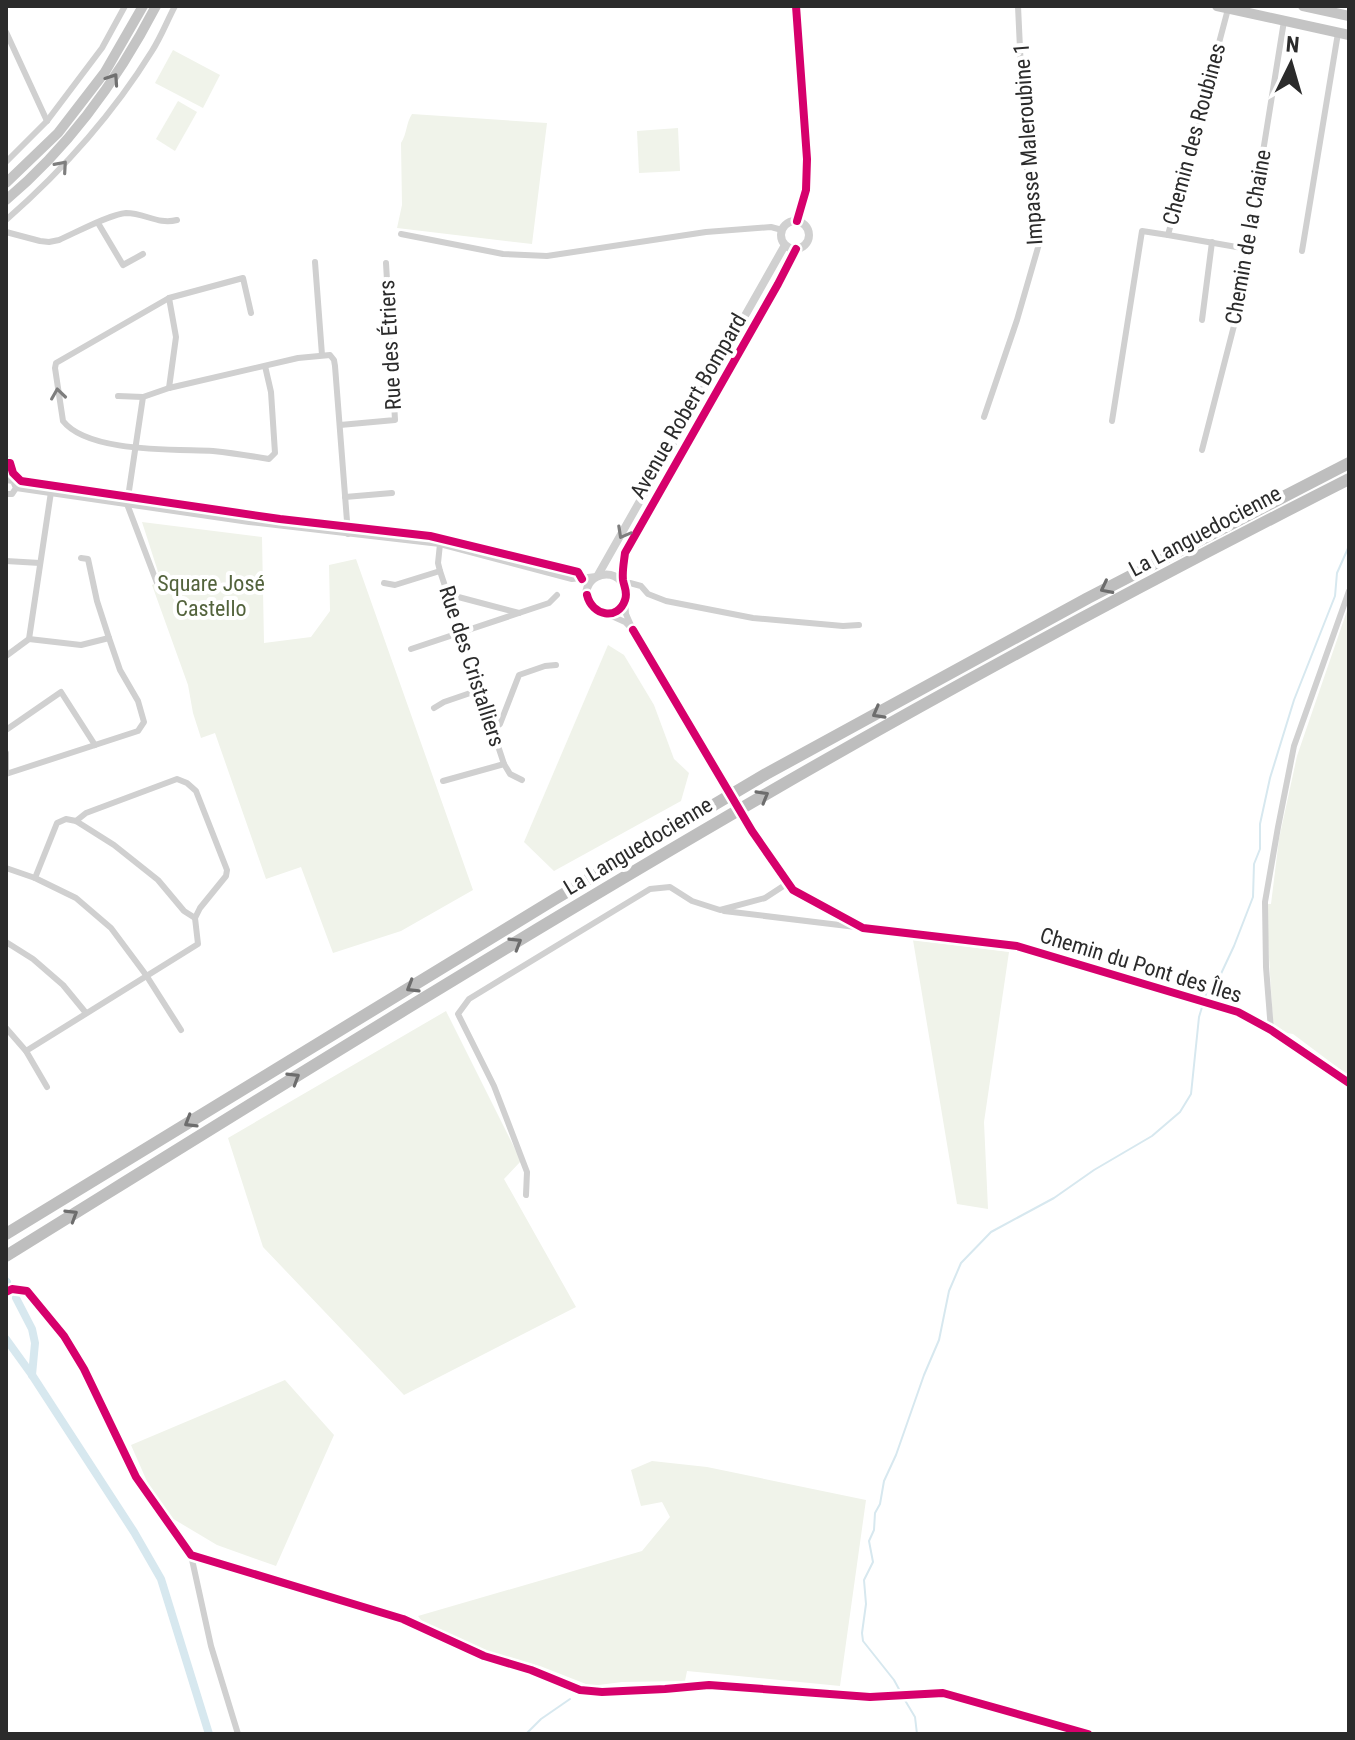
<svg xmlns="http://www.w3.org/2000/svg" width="1355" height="1740" font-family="'Roboto Condensed',sans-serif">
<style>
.green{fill:#f0f3ea}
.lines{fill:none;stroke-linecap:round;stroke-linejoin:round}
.stream{stroke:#d7e8ef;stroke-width:2}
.canal{stroke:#d7e8ef;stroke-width:8}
.minor{stroke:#d0d0d0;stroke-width:6}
.tertiary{stroke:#d0d0d0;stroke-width:8}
.primary{stroke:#c4c4c4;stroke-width:10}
.motorway{stroke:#bebebe;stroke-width:12}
.cycleway-casing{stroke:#fff;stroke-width:13}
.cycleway{stroke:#d6006c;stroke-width:8}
.oneway{stroke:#707070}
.oneway2{stroke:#7e7e7e}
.oneway3{stroke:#6d6d6d}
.labels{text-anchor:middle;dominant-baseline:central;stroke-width:8;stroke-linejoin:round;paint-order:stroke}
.street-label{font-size:22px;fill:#2b2b2b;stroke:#fff}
.park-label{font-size:22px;fill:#53633c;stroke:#fff}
</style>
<rect width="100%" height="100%" fill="#fff"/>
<g class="green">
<path d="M 173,50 L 220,75 L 203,108 L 155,83 Z"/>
<path d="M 178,101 L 197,112 L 175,151 L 156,139 Z"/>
<path d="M 412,114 L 547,123 L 532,244 L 397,228 L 402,205 L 401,143 C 407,134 406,123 412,114 Z"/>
<path d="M 678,128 L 680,171 L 639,173 L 637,131 Z"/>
<path d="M 142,522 L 262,537 L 264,643 L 311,637 L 330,611 L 329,565 L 356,559 L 473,890 L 401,931 L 333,953 L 301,867 L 266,879 L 215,733 L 201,738 L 193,713 L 188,685 L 152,585 L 161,581 Z"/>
<path d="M 1349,605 L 1349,1076 L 1293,1034 L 1287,1033 L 1273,1024 L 1268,940 L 1268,904 L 1271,904 L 1279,839 L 1297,756 Z"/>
<path d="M 608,645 L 624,655 L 654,705 L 674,759 L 689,773 L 681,801 L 554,871 L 524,842 Z"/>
<path d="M 913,940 L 1009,952 L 984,1122 L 988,1209 L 957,1204 Z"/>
<path d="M 446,1011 L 521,1161 L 504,1179 L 576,1307 L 404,1395 L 263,1247 L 228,1138 Z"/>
<path d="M 285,1380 L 334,1435 L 276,1566 L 217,1545 L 160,1511 L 131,1445 Z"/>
<path d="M 652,1461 L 707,1467 L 866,1500 L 840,1686 L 687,1671 L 685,1681 L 622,1682 L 591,1686 L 540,1666 L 480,1651 L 427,1628 L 418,1616 L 642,1551 L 670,1517 L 662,1502 L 641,1506 L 631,1470 Z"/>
</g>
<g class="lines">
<g class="stream">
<path d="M 900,1691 L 894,1680 L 863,1641 L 862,1633 L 866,1604 L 864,1580 L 873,1562 L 869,1541 L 874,1530 L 875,1513 L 880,1504 L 884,1481 L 896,1455 L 924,1375 L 939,1340 L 949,1291 L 961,1263 L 991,1232 L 1054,1198 L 1094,1170 L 1152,1136 L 1180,1112 L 1191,1094 L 1199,1017 L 1206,994 L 1219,978 L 1234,946 L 1253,897 L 1254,864 L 1260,849 L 1260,824 L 1270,778 L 1294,700 L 1335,596 L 1337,573 L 1349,546"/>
<path d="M 903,1697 L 915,1717 L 917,1734"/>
<path d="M 526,1734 L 541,1719 L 570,1699"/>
</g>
<g class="canal">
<path d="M 6,1281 L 7,1282"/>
<path d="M 16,1298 L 32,1329 L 35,1343 L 32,1375"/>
<path d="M 6,1339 L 32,1375 L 134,1532 L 161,1579 L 209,1734"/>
</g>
<g class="minor">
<path d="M 6,32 L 47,121"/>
<path d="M 6,162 L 47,121 L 102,48 L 125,6"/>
<path d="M 6,220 C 62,171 113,114 152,51 C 161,37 167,21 175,6"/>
<path d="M 98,223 L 123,265 L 143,254"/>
<path d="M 6,232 L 40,241 L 49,242 L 59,240 C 75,233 110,214 126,213 C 145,213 158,225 177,220"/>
<path d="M 401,234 L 503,254 L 547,256 L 706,232 L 771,227 L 782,230"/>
<path d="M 1168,235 L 1248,249"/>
<path d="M 1302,251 L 1338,33"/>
<path d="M 315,262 L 322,355"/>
<path d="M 169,298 L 176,337 L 169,388"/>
<path d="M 251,313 L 243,278 L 169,298 L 56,363 L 55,368 L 63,421 C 88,453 175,449 213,451 C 232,453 251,456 269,459 L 275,453 L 271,392 L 265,366"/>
<path d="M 1202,320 L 1212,242"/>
<path d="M 118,396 L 143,397"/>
<path d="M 984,417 L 1017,320 L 1039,244 L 1025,156 L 1018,6"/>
<path d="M 1112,421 L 1142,231 L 1168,235 L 1228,9"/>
<path d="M 340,425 L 395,420 L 386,263"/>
<path d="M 1202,450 L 1237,314 L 1284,21"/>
<path d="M 6,458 L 8,480"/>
<path d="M 6,480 L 13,481 L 16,488 L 12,494 L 6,494"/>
<path d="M 16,488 L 249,522 L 440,544 L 572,579 L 596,576"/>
<path d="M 345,497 L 392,493"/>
<path d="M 440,544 L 438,563 L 440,571 L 504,764 L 510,774 L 522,780"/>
<path d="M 81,558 L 88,559 L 97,601 L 109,638"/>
<path d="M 6,561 L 40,563"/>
<path d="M 157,583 L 127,504 L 143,397 L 169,388 L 298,358 L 330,355 L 334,360 L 335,366 L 348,534"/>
<path d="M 384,583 L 395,585 L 440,571"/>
<path d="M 625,587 L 630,583 L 641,586 L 648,594 L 666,601 L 753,618 L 843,626 L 859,625"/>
<path d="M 447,594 L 519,613"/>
<path d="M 605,613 L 625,622 L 633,630 L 626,614 L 625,601"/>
<path d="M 633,630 L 752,831 L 793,890 L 863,928 L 1017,946 L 1238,1012 L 1271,1030 L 1349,1083"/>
<path d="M 411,649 L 549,603 L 557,595"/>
<path d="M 6,656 L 29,639 L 51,492"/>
<path d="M 434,708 L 444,702 L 479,690"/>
<path d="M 493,729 L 500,724 L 519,675 L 545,666 L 556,665"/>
<path d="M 6,730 L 61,692 L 95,745"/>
<path d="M 6,753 L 6,774"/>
<path d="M 6,774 L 138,731 L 144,722 L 138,701 L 120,670 L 109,638 L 81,645 L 29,639"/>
<path d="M 443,781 L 504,764"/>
<path d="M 6,868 L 35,878 L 76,898 L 111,928 L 146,975 L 181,1030"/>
<path d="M 35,878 L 57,823 L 66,819 L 76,821 L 114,845 L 158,880 L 184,911 L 195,918"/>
<path d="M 724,911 L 856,927"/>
<path d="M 6,942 L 33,959 L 63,985 L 86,1013"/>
<path d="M 6,1028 L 26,1051 L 47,1087"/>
<path d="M 1271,1030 L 1266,967 L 1265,902 L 1278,827 L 1294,746 L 1349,591"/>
<path d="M 26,1051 L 198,944 L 195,918 L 200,908 L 226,876 L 227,870 L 196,791 L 187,783 L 177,779 L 86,813 L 76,821"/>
<path d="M 526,1195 L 527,1172 L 494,1086 L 458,1014 L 469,999 L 650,889 L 670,887 L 692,901 L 720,910 L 765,898 L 788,883"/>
<path d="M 6,1292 L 12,1289 L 27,1291 L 64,1336 L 84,1369 L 136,1477 L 191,1555 L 403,1619 L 484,1656 L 531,1670 L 580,1690 L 602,1692 L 665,1689 L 709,1685 L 870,1697 L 943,1693 L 1088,1734"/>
<path d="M 191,1555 L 211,1646 L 238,1734"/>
</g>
<g class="tertiary">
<path d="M 796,6 L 807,159 L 806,190 L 797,221"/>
<circle cx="795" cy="235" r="14"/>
<path d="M 598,575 L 785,245"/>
<path d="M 623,584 C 610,563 577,580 589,603 C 597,620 623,614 626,596 C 627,590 624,585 623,578 C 623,570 624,561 625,553 L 778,284 L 796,249"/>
</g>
<g class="primary">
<path d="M 1217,6 L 1349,35"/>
<path d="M 1303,6 L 1349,16"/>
<path d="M 6,183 L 58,133 L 105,72 L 143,6"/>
<path d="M 6,200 C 69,147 118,79 156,6"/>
</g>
<g class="motorway">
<path d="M 6,1234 L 555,899 L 766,774 L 1088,598 L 1349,463"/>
<path d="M 6,1256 C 245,1108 483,959 725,818 C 930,698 1138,586 1349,479"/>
</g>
<defs>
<g id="cycleway">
<path d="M 796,6 L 807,159 L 806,190 L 797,221"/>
<path d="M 7,463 L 10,463 L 13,473 L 21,481 L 280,519 L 430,536 L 578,572 L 582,579"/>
<path d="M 587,595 C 592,616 618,621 625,600 C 628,592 624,587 623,580 C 622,571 624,562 625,553 L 778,284 L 796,249"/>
<path d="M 633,630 L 752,831 L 793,890 L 863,928 L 1017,946 L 1238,1012 L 1271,1030 L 1349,1083"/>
<path d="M 6,1292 L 12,1289 L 27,1291 L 64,1336 L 84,1369 L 136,1477 L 191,1555 L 403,1619 L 484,1656 L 531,1670 L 580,1690 L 602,1692 L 665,1689 L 709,1685 L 870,1697 L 943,1693 L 1088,1734"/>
</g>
</defs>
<use href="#cycleway" class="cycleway-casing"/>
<use href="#cycleway" class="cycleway"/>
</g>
<defs><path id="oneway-chevron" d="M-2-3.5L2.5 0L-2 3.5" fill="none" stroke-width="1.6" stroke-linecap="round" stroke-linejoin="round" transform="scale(2)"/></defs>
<use class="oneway" href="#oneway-chevron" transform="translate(113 79) rotate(-56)"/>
<g class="oneway2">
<use href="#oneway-chevron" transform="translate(62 166) rotate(-49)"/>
<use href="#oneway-chevron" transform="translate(58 394) rotate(-98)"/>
<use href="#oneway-chevron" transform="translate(623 533) rotate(119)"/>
</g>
<g class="oneway3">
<use href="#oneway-chevron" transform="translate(1106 588) rotate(153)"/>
<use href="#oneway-chevron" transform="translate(878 713) rotate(151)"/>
<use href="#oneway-chevron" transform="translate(763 796) rotate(-30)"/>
<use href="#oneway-chevron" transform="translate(516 943) rotate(-31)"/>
<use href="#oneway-chevron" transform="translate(412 987) rotate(149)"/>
<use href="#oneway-chevron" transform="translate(294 1078) rotate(-32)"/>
<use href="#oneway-chevron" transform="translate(190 1122) rotate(149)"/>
<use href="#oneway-chevron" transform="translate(72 1215) rotate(-32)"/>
</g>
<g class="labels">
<g class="street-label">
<text transform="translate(1194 134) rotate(-75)">Chemin des Roubines</text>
<text transform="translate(1028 144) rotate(-94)">Impasse Maleroubine 1</text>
<text transform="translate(1248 237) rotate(-80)">Chemin de la Chaine</text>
<text transform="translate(390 345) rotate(-93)">Rue des Étriers</text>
<text transform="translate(688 406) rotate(-60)">Avenue Robert Bompard</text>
<text transform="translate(1205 531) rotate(-28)">La Languedocienne</text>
<text transform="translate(472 666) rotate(72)">Rue des Cristalliers</text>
<text transform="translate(638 846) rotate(-31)">La Languedocienne</text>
<text transform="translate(1141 965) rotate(17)">Chemin du Pont des Îles</text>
</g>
<g class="park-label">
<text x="211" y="583">Square José<tspan x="211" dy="25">Castello</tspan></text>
</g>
</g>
<rect width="1355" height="1740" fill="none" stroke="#2b2b2b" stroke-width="16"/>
<g transform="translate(1291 64) rotate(5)" stroke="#ffffff" stroke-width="6" paint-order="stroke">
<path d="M0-6L14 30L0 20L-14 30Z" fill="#2b2b2b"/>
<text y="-12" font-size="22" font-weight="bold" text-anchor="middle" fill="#2b2b2b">N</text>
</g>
</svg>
